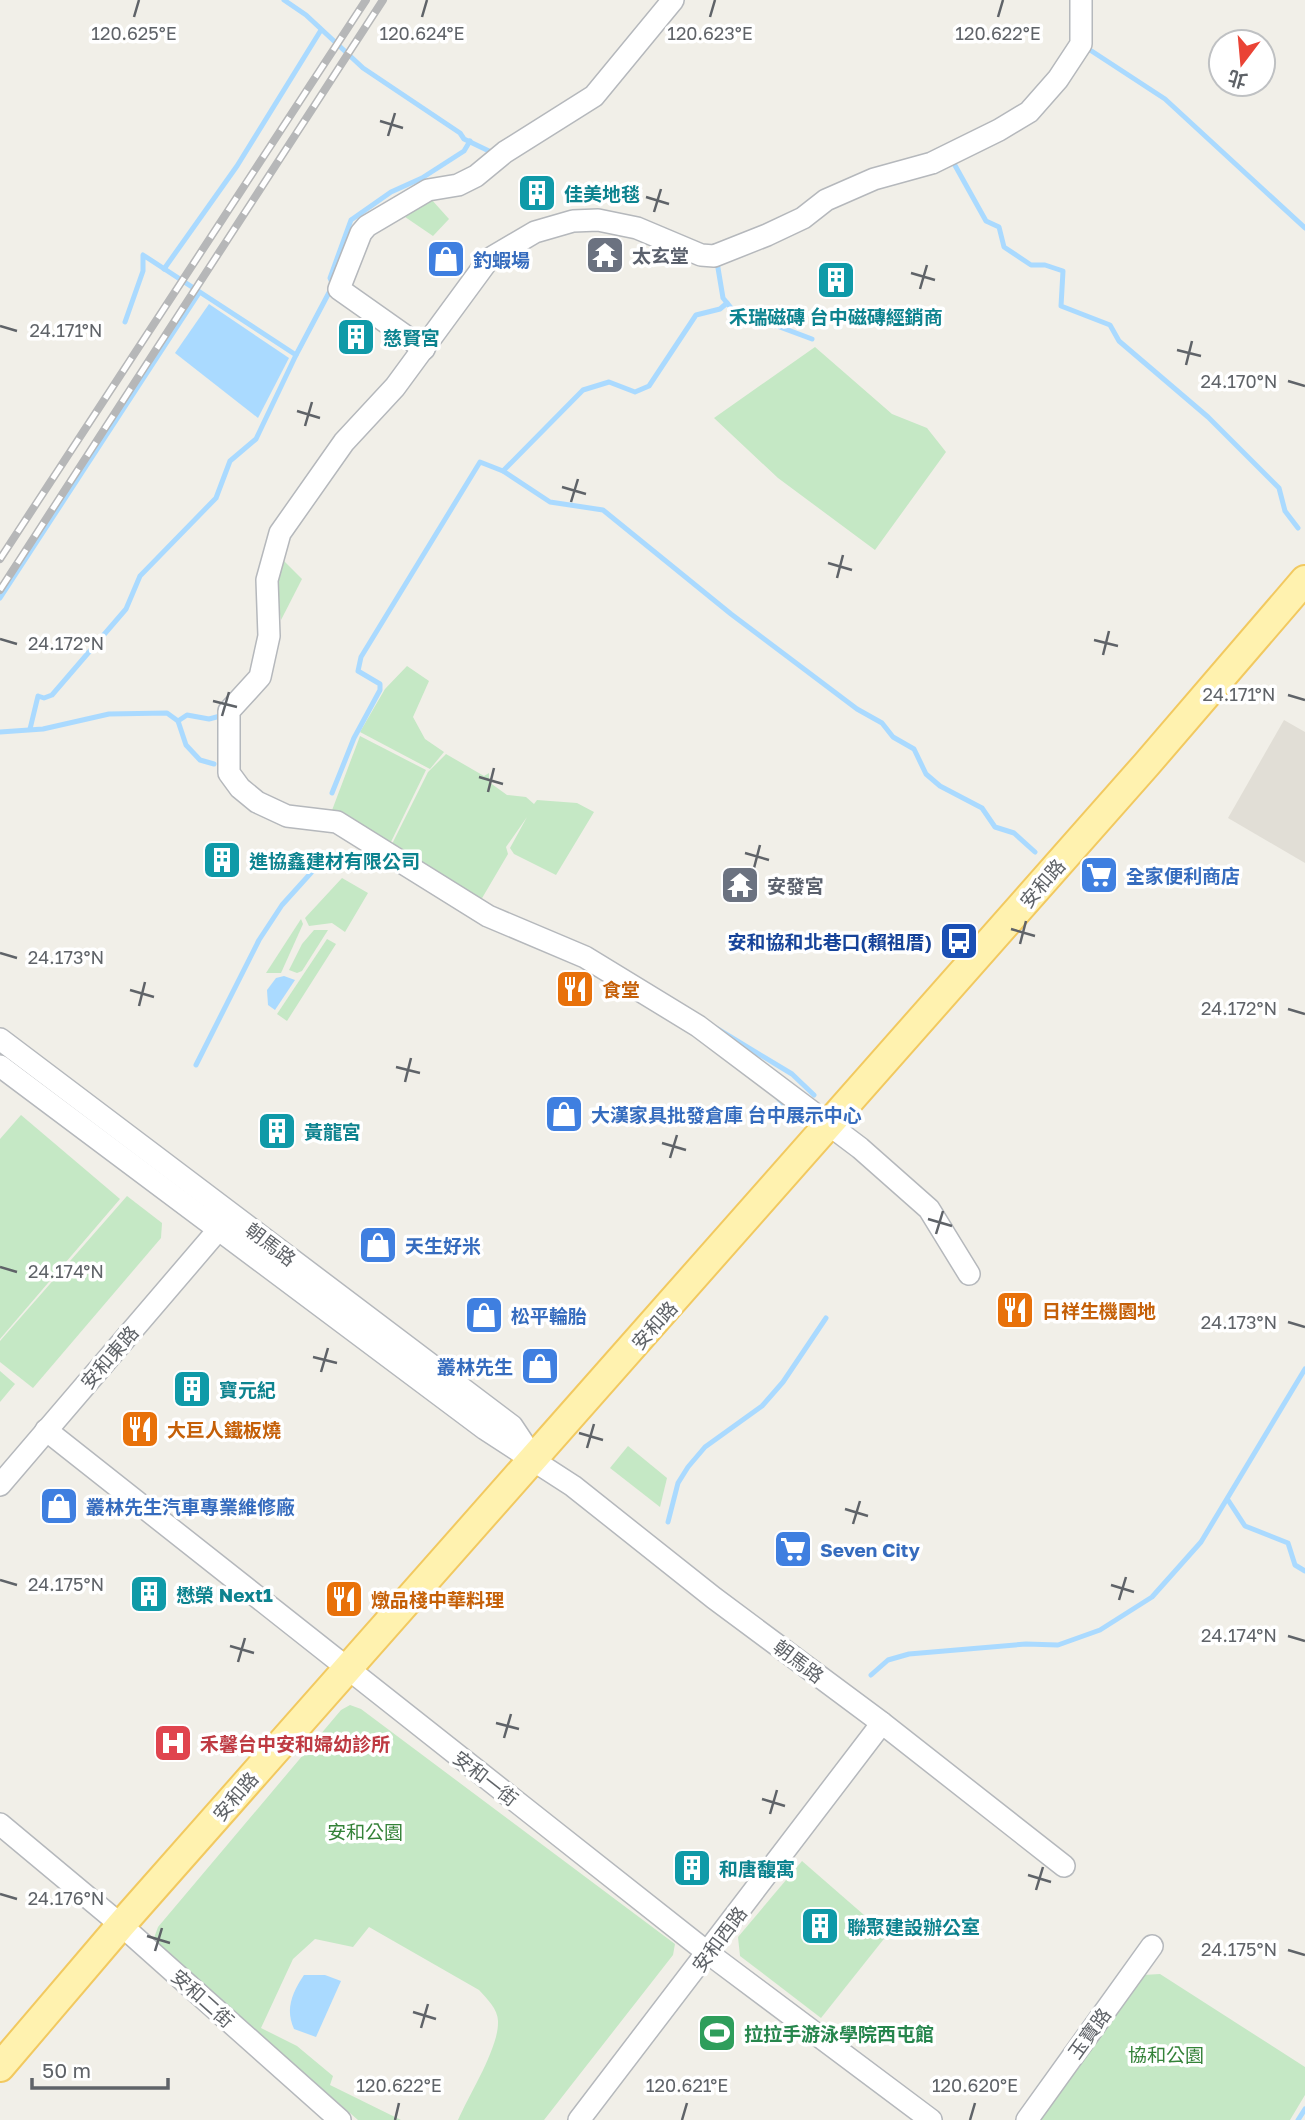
<svg xmlns="http://www.w3.org/2000/svg" width="1305" height="2120" font-family="'Golos Text','Noto Sans TC',sans-serif">
<style>
.education{fill:#e1ded6}
.green{fill:#c5e8c5}
.water{fill:#aadaff}
.lines{fill:none;stroke-linecap:round;stroke-linejoin:round}
.stream{stroke:#aadaff;stroke-width:5}
.minor-casing{stroke:#b5b8bc;stroke-width:24}
.major-casing{stroke:#f2c960;stroke-width:32}
.minor{stroke:#fff;stroke-width:21}
.major{stroke:#fff2af;stroke-width:28}
.rail-casing{stroke:#b6b7b8;stroke-width:8}
.rail{stroke:#fff;stroke-width:5;stroke-dasharray:16;stroke-linecap:butt}
.ticks{fill:none;stroke:#5f6368;stroke-width:2.5}
.labels{text-anchor:middle;dominant-baseline:central;stroke-width:7;stroke-linejoin:round;paint-order:stroke}
.culture-label{font-size:19px;font-weight:bold;fill:#0d838f;stroke:#fff;text-anchor:start}
.worship-label{font-size:19px;font-weight:bold;fill:#5b616d;stroke:#fff;text-anchor:start}
.shop-label{font-size:19px;font-weight:bold;fill:#366cbe;stroke:#fff;text-anchor:start}
.street-label{font-size:19px;fill:#5f6368;stroke:#fff}
.transit-label{font-size:19px;font-weight:bold;fill:#164399;stroke:#fff;text-anchor:end}
.food-label{font-size:19px;font-weight:bold;fill:#c56008;stroke:#fff;text-anchor:start}
.health-label{font-size:19px;font-weight:bold;fill:#be3a42;stroke:#fff;text-anchor:start}
.park-label{font-size:19px;fill:#348238;stroke:#fff}
.leisure-label{font-size:19px;font-weight:bold;fill:#27864d;stroke:#fff;text-anchor:start}
.ticks-label{font-size:18px;text-anchor:middle;fill:#5f6368;stroke:#fff;stroke-width:7;stroke-linejoin:round;paint-order:stroke}
</style>
<rect width="100%" height="100%" fill="#f1efe8"/>
<path class="education" d="M 1284,720 L 1305,732 L 1305,863 L 1228,818 Z"/>
<g class="green">
<path d="M 422,189 L 449,219 L 433,236 L 389,206 Z"/>
<path d="M 815,347 L 892,414 L 927,428 L 946,452 L 875,550 L 778,478 L 714,418 Z"/>
<path d="M 278,555 L 302,579 L 281,620 L 276,587 Z"/>
<path d="M 407,666 L 429,681 L 413,717 L 425,739 L 444,752 L 430,769 L 360,732 L 385,689 Z"/>
<path d="M 360,736 L 426,770 L 388,848 L 331,813 Z"/>
<path d="M 446,754 L 484,776 L 489,773 L 489,782 L 507,795 L 526,797 L 534,804 L 537,800 L 577,803 L 594,812 L 556,875 L 514,854 L 510,848 L 527,817 L 506,847 L 508,854 L 478,905 L 389,850 L 428,772 Z"/>
<path d="M 342,878 L 368,893 L 345,932 L 332,923 L 309,926 L 305,918 Z"/>
<path d="M 301,919 L 303,924 L 281,973 L 266,973 Z"/>
<path d="M 314,930 L 328,930 L 302,971 L 297,973 L 289,970 L 302,944 Z"/>
<path d="M 327,939 L 336,944 L 287,1021 L 277,1014 Z"/>
<path d="M 21,1115 L 120,1199 L 0,1339 L 0,1139 Z"/>
<path d="M 127,1196 L 162,1223 L 161,1238 L 33,1388 L 0,1362 L 0,1341 Z"/>
<path d="M 0,1371 L 15,1384 L 0,1402 Z"/>
<path d="M 628,1446 L 667,1478 L 660,1507 L 610,1468 Z"/>
<path d="M 350,1705 L 361,1709 L 675,1944 L 673,1955 L 544,2120 L 458,2120 C 469,2095 498,2049 498,2023 C 499,2010 487,1999 479,1990 L 369,1927 L 353,1947 L 315,1939 L 293,1959 L 261,2028 L 297,2046 L 333,2076 L 330,2085 L 401,2120 L 358,2120 L 159,1947 L 154,1938 L 158,1927 L 341,1710 Z"/>
<path d="M 802,1861 L 887,1935 L 821,2018 L 740,1956 L 738,1937 Z"/>
<path d="M 1160,1974 L 1305,2067 L 1305,2095 L 1290,2120 L 1034,2120 L 1143,1975 Z"/>
</g>
<g class="water">
<path d="M 209,304 L 289,358 L 258,418 L 175,353 Z"/>
<path d="M 284,976 L 295,980 L 275,1010 L 268,1005 L 267,990 L 276,978 Z"/>
<path d="M 304,1975 L 325,1975 L 341,1981 L 316,2037 L 294,2029 C 285,2009 292,1993 304,1975 Z"/>
</g>
<g class="lines">
<g class="stream">
<path d="M 284,0 L 306,15 L 363,68 L 460,133 L 464,139 L 491,152"/>
<path d="M 1087,48 L 1165,99 L 1305,228"/>
<path d="M 952,160 L 986,221 L 999,227 L 1004,247 L 1031,265 L 1045,265 L 1063,271 L 1061,306 L 1110,325 L 1119,341 L 1208,417 L 1279,488 L 1285,511 L 1298,528"/>
<path d="M 717,262 L 723,298 L 732,309 L 812,339"/>
<path d="M 164,269 L 237,166 L 321,30"/>
<path d="M 296,355 L 333,285 L 330,278 L 351,220 L 391,192 L 422,178 L 464,151 L 470,141"/>
<path d="M 503,471 L 550,502 L 603,510 L 731,614 L 857,709 L 882,723 L 893,737 L 914,749 L 926,774 L 940,786 L 982,808 L 995,827 L 1014,833 L 1035,852"/>
<path d="M 0,598 L 199,293"/>
<path d="M 178,721 L 187,715 L 209,719 L 224,715"/>
<path d="M 30,729 L 38,696 L 44,698 L 52,695 L 126,609 L 140,576 L 216,498 L 230,461 L 256,439 L 296,355 L 143,255 L 143,271 L 125,322"/>
<path d="M 0,732 L 43,729 L 109,714 L 167,713 L 178,721 L 186,745 L 200,760 L 214,764"/>
<path d="M 332,793 L 354,738 L 380,690 L 380,684 L 358,671 L 361,657 L 480,462 L 503,471 L 583,390 L 609,382 L 635,392 L 649,386 L 696,315 L 720,309 L 727,303"/>
<path d="M 716,1028 L 792,1074 L 814,1095"/>
<path d="M 196,1065 L 259,940 L 282,905 L 328,854"/>
<path d="M 777,1097 L 787,1108"/>
<path d="M 1228,1500 L 1245,1526 L 1288,1543 L 1295,1565 L 1305,1571"/>
<path d="M 668,1522 L 678,1483 L 688,1467 L 705,1447 L 762,1406 L 783,1382 L 826,1318"/>
<path d="M 871,1675 L 888,1660 L 909,1654 L 1026,1644 L 1058,1645 L 1100,1630 L 1152,1597 L 1201,1542 L 1305,1369"/>
<path d="M 1298,2120 L 1305,2109"/>
</g>
<defs>
<g id="minor">
<path d="M 424,349 L 339,289 L 361,233 L 367,226 L 428,190 L 458,185 L 476,176 L 505,152 L 594,96 L 673,0"/>
<path d="M 0,1039 L 512,1426 L 532,1456"/>
<path d="M 0,1066 L 485,1429 L 573,1486 L 714,1598 L 882,1723 L 1064,1866"/>
<path d="M 969,1274 L 929,1209 L 860,1148 L 698,1026 L 585,957 L 488,916 L 337,822 L 287,816 L 257,802 L 240,788 L 229,773 L 229,711 L 260,677 L 269,636 L 267,580 L 280,533 L 344,442 L 395,387 L 489,259 L 535,232 L 573,221 L 598,220 L 637,228 L 701,255 L 714,256 L 767,235 L 803,218 L 826,200 L 874,179 L 932,163 L 999,130 L 1029,112 L 1058,79 L 1081,44 L 1081,0"/>
<path d="M 46,1430 L 708,1953 L 931,2120"/>
<path d="M 0,1485 L 219,1229"/>
<path d="M 0,1824 L 121,1925 L 340,2120"/>
<path d="M 579,2120 L 882,1723"/>
<path d="M 1027,2120 L 1152,1946"/>
</g>
<path id="major" d="M 0,2067 L 121,1925 L 1146,765 L 1305,580"/>
</defs>
<use href="#minor" class="minor-casing"/>
<use href="#major" class="major-casing"/>
<use href="#minor" class="minor"/>
<use href="#major" class="major"/>
<defs>
<g id="rail">
<path d="M 0,559 L 366,0"/>
<path d="M 0,590 L 383,0"/>
</g>
</defs>
<use href="#rail" class="rail-casing"/>
<use href="#rail" class="rail"/>
</g>
<path class="ticks" d="M 134,17 L 139,0M 422,17 L 427,0M 710,17 L 715,0M 998,17 L 1003,0M 380,121 L 403,128M 388,136 L 395,113M 646,197 L 669,204M 654,212 L 661,189M 911,273 L 935,280M 920,289 L 927,265M 0,326 L 17,331M 1177,350 L 1201,356M 1186,365 L 1192,341M 1288,381 L 1305,386M 297,411 L 320,418M 305,426 L 312,402M 562,487 L 586,494M 571,502 L 578,479M 828,563 L 852,570M 837,578 L 843,555M 0,639 L 17,644M 1094,640 L 1118,646M 1103,655 L 1109,631M 1288,695 L 1305,700M 213,701 L 237,707M 222,716 L 229,692M 479,777 L 503,784M 488,792 L 494,768M 745,853 L 769,860M 754,868 L 760,845M 1011,929 L 1035,936M 1020,944 L 1026,921M 0,953 L 17,958M 130,990 L 154,997M 139,1006 L 145,982M 1288,1009 L 1305,1014M 396,1067 L 420,1073M 405,1082 L 411,1058M 662,1143 L 686,1150M 670,1158 L 677,1135M 928,1219 L 952,1226M 936,1234 L 943,1211M 0,1267 L 17,1272M 1288,1322 L 1305,1327M 313,1357 L 337,1363M 321,1372 L 328,1348M 579,1433 L 603,1440M 587,1448 L 594,1424M 845,1509 L 868,1516M 853,1524 L 860,1501M 0,1580 L 17,1585M 1111,1585 L 1134,1592M 1119,1600 L 1126,1577M 1288,1636 L 1305,1641M 230,1646 L 254,1653M 238,1662 L 245,1638M 496,1723 L 519,1729M 504,1738 L 511,1714M 762,1799 L 785,1806M 770,1814 L 777,1790M 1028,1875 L 1051,1882M 1036,1890 L 1043,1867M 0,1894 L 17,1899M 147,1936 L 170,1943M 1288,1950 L 1305,1955M 155,1951 L 162,1928M 413,2012 L 436,2019M 421,2028 L 428,2004M 395,2120 L 399,2103M 682,2120 L 687,2103M 970,2120 L 975,2103"/>
<defs>
<symbol id="building-square" viewBox="-11 -11 22 22"><rect x="-9" y="-9" width="18" height="18" rx="4" fill="#0f9aa8" stroke="#fff"/><path d="M-4-6H4V6H1V3H-1V6H-4ZM-2.5-4.3h1.7v1.8h-1.7ZM.8-4.3h1.7v1.8H.8ZM-2.5-1h1.7V.8h-1.7ZM.8-1h1.7V.8H.8Z" fill="#fff"/></symbol>
<symbol id="temple-square" viewBox="-11 -11 22 22"><rect x="-9" y="-9" width="18" height="18" rx="4" fill="#6b7280" stroke="#fff"/><path d="M0-6L5-2H3V0L6.5 2.5H4V6H1.5V3h-3V6H-4V2.5H-6.5L-3 0V-2H-5Z" fill="#fff"/></symbol>
<symbol id="shop-square" viewBox="-11 -11 22 22"><rect x="-9" y="-9" width="18" height="18" rx="4" fill="#3f7fe0" stroke="#fff"/><path d="M-5-2.5h2.3a2.7 3.5 0 0 1 5.4 0H5L5.5 6h-11ZM-1.5-2.5h3a1.5 2.3 0 0 0-3 0Z" fill="#fff"/></symbol>
<symbol id="supermarket-square" viewBox="-11 -11 22 22"><rect x="-9" y="-9" width="18" height="18" rx="4" fill="#3f7fe0" stroke="#fff"/><path d="M-6-5.5h2.5l.6 2H6L4.5 2H-2.5L-4.4-4H-6ZM-1.5 3.2a1.3 1.3 0 1 0 .1 0ZM3 3.2a1.3 1.3 0 1 0 .1 0Z" fill="#fff"/></symbol>
<symbol id="bus-square" viewBox="-11 -11 22 22"><rect x="-9" y="-9" width="18" height="18" rx="4" fill="#1a4fb4" stroke="#fff"/><path d="M-5-6H5V4H4V6H2V4H-2V6H-4V4H-5ZM-3.5-4V0h7V-4ZM-3.5 1.2v1.5H-2V1.2ZM2 1.2v1.5H3.5V1.2Z" fill="#fff"/></symbol>
<symbol id="restaurant-square" viewBox="-11 -11 22 22"><rect x="-9" y="-9" width="18" height="18" rx="4" fill="#e8710a" stroke="#fff"/><path d="M-5-6h1v4h1v-4h1v4h1v-4h1v5L-1.5 .5V6h-2V.5L-5-1ZM5-6V6H3V1.5H1.5Q1.5-4 5-6Z" fill="#fff"/></symbol>
<symbol id="hospital-square" viewBox="-11 -11 22 22"><rect x="-9" y="-9" width="18" height="18" rx="4" fill="#e0444e" stroke="#fff"/><path d="M-5-5h3v3.5h4V-5h3V5h-3V1.5h-4V5h-3Z" fill="#fff"/></symbol>
<symbol id="stadium-square" viewBox="-11 -11 22 22"><rect x="-9" y="-9" width="18" height="18" rx="4" fill="#2e9e5b" stroke="#fff"/><path d="M0-5a6.5 5 0 1 0 0 10a6.5 5 0 1 0 0-10ZM-3.5-1.8h7v3.6h-7Z" fill="#fff"/></symbol>
</defs>
<g fill-rule="evenodd">
<use href="#building-square" x="515" y="171" width="44" height="44"/>
<use href="#temple-square" x="583" y="233" width="44" height="44"/>
<use href="#shop-square" x="424" y="237" width="44" height="44"/>
<use href="#building-square" x="814" y="258" width="44" height="44"/>
<use href="#building-square" x="334" y="315" width="44" height="44"/>
<use href="#building-square" x="200" y="838" width="44" height="44"/>
<use href="#supermarket-square" x="1077" y="853" width="44" height="44"/>
<use href="#temple-square" x="718" y="863" width="44" height="44"/>
<use href="#bus-square" x="937" y="919" width="44" height="44"/>
<use href="#restaurant-square" x="553" y="967" width="44" height="44"/>
<use href="#shop-square" x="542" y="1092" width="44" height="44"/>
<use href="#building-square" x="255" y="1109" width="44" height="44"/>
<use href="#shop-square" x="356" y="1223" width="44" height="44"/>
<use href="#restaurant-square" x="993" y="1288" width="44" height="44"/>
<use href="#shop-square" x="462" y="1293" width="44" height="44"/>
<use href="#shop-square" x="518" y="1344" width="44" height="44"/>
<use href="#building-square" x="170" y="1367" width="44" height="44"/>
<use href="#restaurant-square" x="118" y="1407" width="44" height="44"/>
<use href="#shop-square" x="37" y="1484" width="44" height="44"/>
<use href="#supermarket-square" x="771" y="1527" width="44" height="44"/>
<use href="#building-square" x="127" y="1572" width="44" height="44"/>
<use href="#restaurant-square" x="322" y="1577" width="44" height="44"/>
<use href="#hospital-square" x="151" y="1721" width="44" height="44"/>
<use href="#building-square" x="670" y="1846" width="44" height="44"/>
<use href="#building-square" x="798" y="1904" width="44" height="44"/>
<use href="#stadium-square" x="695" y="2011" width="44" height="44"/>
</g>
<g class="labels">
<g class="culture-label">
<text x="564" y="193">佳美地毯</text>
<text x="836" y="316" text-anchor="middle">禾瑞磁磚 台中磁磚經銷商</text>
<text x="383" y="337">慈賢宮</text>
<text x="249" y="860">進協鑫建材有限公司</text>
<text x="304" y="1131">黃龍宮</text>
<text x="219" y="1389">寶元紀</text>
<text x="176" y="1594">懋榮 Next1</text>
<text x="719" y="1868">和唐馥寓</text>
<text x="847" y="1926">聯聚建設辦公室</text>
</g>
<g class="worship-label">
<text x="632" y="255">太玄堂</text>
<text x="767" y="885">安發宮</text>
</g>
<g class="shop-label">
<text x="473" y="259">釣蝦場</text>
<text x="1126" y="875">全家便利商店</text>
<text x="591" y="1114">大漢家具批發倉庫 台中展示中心</text>
<text x="405" y="1245">天生好米</text>
<text x="511" y="1315">松平輪胎</text>
<text x="513" y="1366" text-anchor="end">叢林先生</text>
<text x="86" y="1506">叢林先生汽車專業維修廠</text>
<text x="820" y="1549">Seven City</text>
</g>
<g class="street-label">
<text transform="translate(1042 883) rotate(-49)">安和路</text>
<text transform="translate(271 1244) rotate(37)">朝馬路</text>
<text transform="translate(654 1325) rotate(-48)">安和路</text>
<text transform="translate(109 1357) rotate(-49)">安和東路</text>
<text transform="translate(799 1661) rotate(37)">朝馬路</text>
<text transform="translate(486 1778) rotate(38)">安和一街</text>
<text transform="translate(235 1796) rotate(-49)">安和路</text>
<text transform="translate(719 1939) rotate(-53)">安和西路</text>
<text transform="translate(203 1998) rotate(42)">安和二街</text>
<text transform="translate(1089 2033) rotate(-54)">玉寶路</text>
</g>
<g class="transit-label">
<text x="932" y="941">安和協和北巷口(賴祖厝)</text>
</g>
<g class="food-label">
<text x="602" y="989">食堂</text>
<text x="1042" y="1310">日祥生機園地</text>
<text x="167" y="1429">大巨人鐵板燒</text>
<text x="371" y="1599">燉品棧中華料理</text>
</g>
<g class="health-label">
<text x="200" y="1743">禾馨台中安和婦幼診所</text>
</g>
<g class="park-label">
<text x="365" y="1831">安和公園</text>
<text x="1166" y="2054">協和公園</text>
</g>
<g class="leisure-label">
<text x="744" y="2033">拉拉手游泳學院西屯館</text>
</g>
</g>
<g class="ticks-label">
<text x="134" y="40">120.625°E</text>
<text x="422" y="40">120.624°E</text>
<text x="710" y="40">120.623°E</text>
<text x="998" y="40">120.622°E</text>
<text x="66" y="337">24.171°N</text>
<text x="1239" y="388">24.170°N</text>
<text x="66" y="650">24.172°N</text>
<text x="1239" y="701">24.171°N</text>
<text x="66" y="964">24.173°N</text>
<text x="1239" y="1015">24.172°N</text>
<text x="66" y="1278">24.174°N</text>
<text x="1239" y="1329">24.173°N</text>
<text x="66" y="1591">24.175°N</text>
<text x="1239" y="1642">24.174°N</text>
<text x="66" y="1905">24.176°N</text>
<text x="1239" y="1956">24.175°N</text>
<text x="399" y="2092">120.622°E</text>
<text x="687" y="2092">120.621°E</text>
<text x="975" y="2092">120.620°E</text>
</g>
<g transform="translate(1242 63) rotate(196)"><circle r="33" fill="#ffffff" stroke="#bfc1c3" stroke-width="2"/>
<path d="M0-5L12 26L0 18L-12 26Z" fill="#ea4335"/>
<text y="-10" font-size="19" font-weight="bold" text-anchor="middle" fill="#5f6368">北</text>
</g>
<path d="M32 2078v10h136v-10" fill="none" stroke="#5f6368" stroke-width="3.5"/>
<text x="42" y="2078" font-size="21" fill="#5f6368" stroke="#ffffff" stroke-width="5" paint-order="stroke">50 m</text>
</svg>
